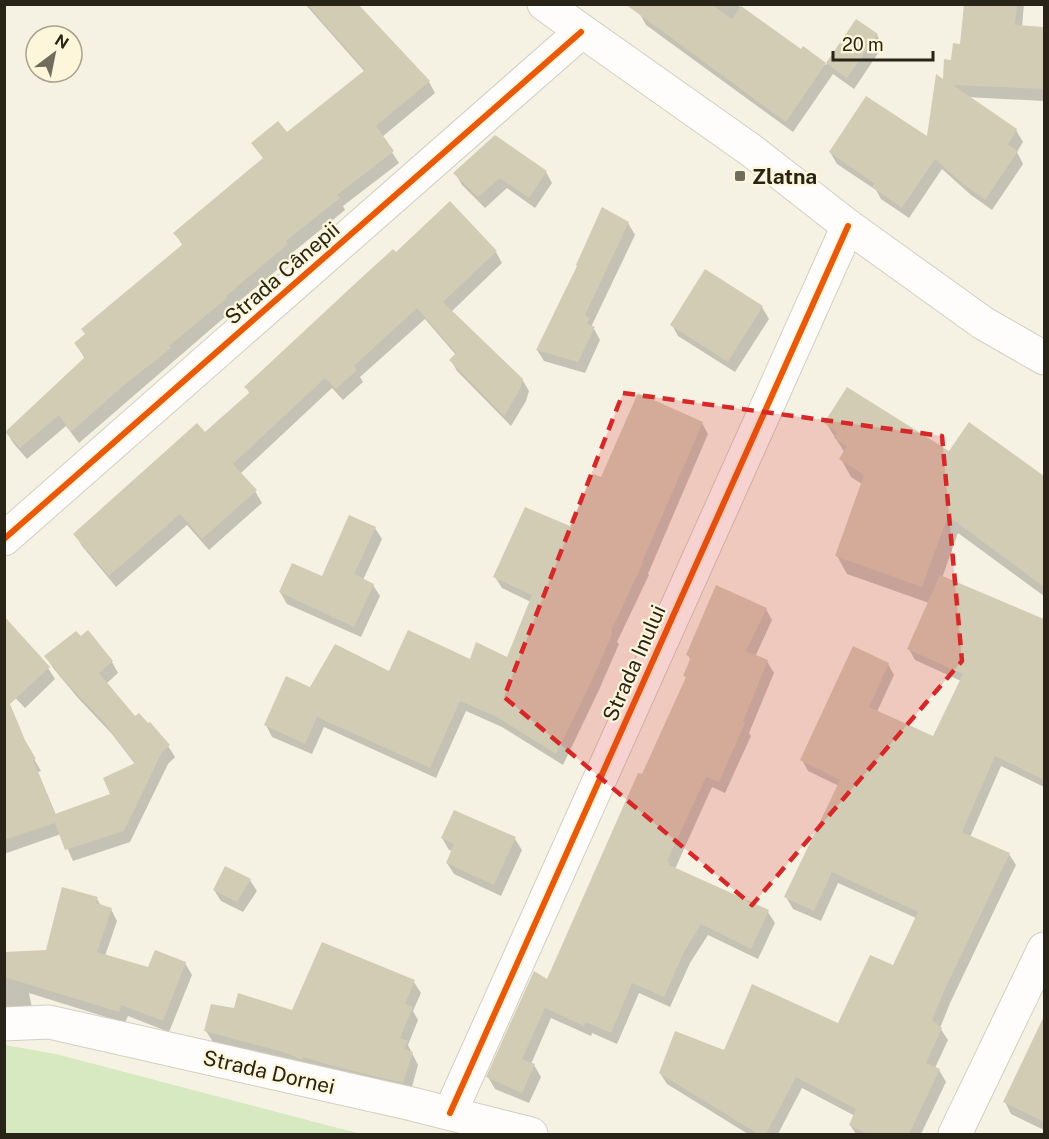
<svg xmlns="http://www.w3.org/2000/svg" width="1049" height="1139" font-family="'Public Sans',sans-serif">
<style>
.green{fill:#d7e9c1}
.shadow{fill:#0003}
.building{fill:#d3ccb4}
.lines{fill:none;stroke-linecap:round;stroke-linejoin:round}
.minor-casing{stroke:#d2cec1;stroke-width:35}
.major-casing{stroke:#d2cec1;stroke-width:35}
.minor{stroke:#fefdfb;stroke-width:33}
.major{stroke:#fefdfb;stroke-width:33}
.cycleway-casing{stroke:#fef6db;stroke-width:10}
.cycleway{stroke:#e8590c;stroke-width:6}
.marked{fill:#d62828;fill-opacity:0.2;stroke:#d62828;stroke-width:4.5;stroke-dasharray:12 8;stroke-linejoin:round}
.poi-dot{fill:#706c5e;stroke:#fef6db;stroke-width:2}
.labels{text-anchor:middle;dominant-baseline:central;stroke-width:4.5;stroke-linejoin:round;paint-order:stroke}
.poi-label{font-size:21px;font-weight:bold;fill:#282417;stroke:#fef6db;text-anchor:start}
.street-label{font-size:21px;fill:#282417;stroke:#fef6db}
</style>
<rect width="100%" height="100%" fill="#f6f2e3"/>
<path class="green" d="M 5,1045 L 56,1054 L 361,1134 L 5,1134 Z"/>
<g class="shadow">
<path d="M 305,4 L 356,4 L 429,82 L 435,93 L 382,137 L 399,163 L 343,206 L 345,210 L 292,253 L 294,256 L 231,308 L 233,310 L 79,443 L 66,426 L 27,459 L 14,444 L 7,433 L 85,359 L 76,344 L 183,246 L 175,233 L 264,159 L 253,143 L 287,134 L 365,72 Z"/>
<path d="M 646,4 L 736,4 L 802,51 L 803,49 L 826,65 L 857,21 L 877,35 L 883,46 L 854,89 L 833,74 L 793,132 L 646,25 L 640,14 Z"/>
<path d="M 965,4 L 1024,4 L 1022,27 L 1044,28 L 1044,101 L 967,97 L 1016,130 L 1023,142 L 1017,152 L 1023,164 L 992,210 L 971,195 L 942,169 L 909,218 L 881,199 L 876,190 L 837,164 L 830,152 L 928,139 L 945,81 L 962,46 Z"/>
<path d="M 546,172 L 552,183 L 535,208 L 507,188 L 485,208 L 462,185 L 455,173 Z"/>
<path d="M 628,223 L 635,235 L 592,325 L 600,340 L 585,373 L 544,361 L 537,350 L 579,266 Z"/>
<path d="M 496,252 L 502,263 L 451,312 L 522,379 L 529,391 L 526,401 L 511,426 L 457,371 L 451,360 L 456,355 L 425,319 L 360,377 L 363,382 L 343,400 L 332,388 L 240,474 L 255,491 L 262,503 L 209,550 L 187,525 L 116,587 L 82,546 L 75,534 L 205,434 L 250,394 L 246,387 L 396,254 Z"/>
<path d="M 706,271 L 762,307 L 769,319 L 735,372 L 678,336 L 672,325 Z"/>
<path d="M 702,423 L 708,434 L 648,574 L 649,575 L 617,642 L 619,644 L 599,690 L 563,765 L 502,727 L 466,711 L 436,778 L 324,727 L 312,754 L 272,737 L 266,725 L 311,689 L 390,673 L 470,661 L 508,659 L 531,602 L 502,588 L 495,577 L 571,528 L 601,479 Z"/>
<path d="M 826,423 L 1044,476 L 1044,596 L 958,533 L 942,578 L 1044,621 L 1044,787 L 1001,766 L 970,837 L 1009,854 L 1016,865 L 951,1001 L 940,1028 L 948,1040 L 935,1068 L 939,1070 L 946,1082 L 921,1134 L 856,1134 L 850,1125 L 855,1116 L 802,1088 L 778,1134 L 748,1134 L 667,1084 L 660,1073 L 725,1052 L 839,1025 L 893,967 L 916,918 L 838,883 L 821,921 L 793,909 L 786,897 L 839,786 L 808,771 L 802,760 L 888,664 L 894,675 L 877,712 L 934,738 L 961,681 L 915,660 L 909,649 L 929,603 L 847,574 L 837,556 L 862,484 L 851,477 L 841,459 L 845,453 Z"/>
<path d="M 375,528 L 382,539 L 363,580 L 373,585 L 380,596 L 361,637 L 287,604 L 280,592 L 322,578 Z"/>
<path d="M 766,609 L 772,620 L 755,657 L 767,661 L 774,673 L 749,733 L 751,736 L 725,793 L 712,787 L 675,869 L 768,912 L 775,923 L 758,959 L 708,935 L 690,963 L 670,1007 L 639,993 L 617,1044 L 592,1033 L 591,1036 L 551,1018 L 531,1064 L 534,1065 L 541,1077 L 529,1103 L 495,1089 L 488,1077 L 548,981 L 687,679 L 685,676 L 691,661 L 688,655 Z"/>
<path d="M 46,656 L 112,662 L 118,673 L 106,684 L 135,718 L 168,746 L 175,757 L 168,764 L 130,842 L 73,861 L 61,834 L 4,854 L 4,738 L 18,732 L 41,771 L 38,772 L 56,815 L 112,795 L 135,764 L 112,734 L 78,698 L 53,668 Z"/>
<path d="M 48,668 L 55,679 L 25,708 L 4,686 Z"/>
<path d="M 442,838 L 515,839 L 522,850 L 501,896 L 454,874 L 447,863 L 453,851 L 449,850 Z"/>
<path d="M 250,880 L 257,891 L 243,912 L 221,901 L 214,890 Z"/>
<path d="M 97,899 L 101,906 L 111,909 L 117,921 L 105,956 L 149,968 L 185,963 L 192,975 L 169,1032 L 128,1016 L 125,1023 L 29,993 L 32,1008 L 4,1008 L 4,954 L 47,951 Z"/>
<path d="M 414,982 L 421,993 L 413,1011 L 418,1020 L 408,1045 L 418,1065 L 410,1094 L 213,1042 L 206,1031 L 235,1010 L 293,1011 Z"/>
<path d="M 1029,1053 L 1044,1060 L 1044,1130 L 1011,1114 L 1005,1102 Z"/>
</g>
<g class="building">
<path d="M 307,4 L 358,4 L 430,81 L 376,126 L 394,151 L 337,195 L 340,198 L 286,241 L 288,244 L 226,296 L 227,298 L 169,346 L 171,348 L 123,386 L 71,432 L 59,415 L 20,448 L 5,432 L 85,357 L 74,343 L 85,334 L 81,329 L 183,244 L 173,233 L 263,158 L 251,143 L 278,121 L 287,132 L 365,70 Z"/>
<path d="M 625,4 L 711,4 L 732,19 L 741,6 L 801,49 L 803,46 L 826,63 L 856,19 L 878,34 L 847,78 L 826,63 L 786,122 Z"/>
<path d="M 964,4 L 1017,4 L 1015,25 L 1044,27 L 1044,89 L 953,85 L 1017,129 L 1008,145 L 1018,151 L 985,200 L 963,184 L 935,159 L 902,208 L 872,187 L 875,184 L 829,152 L 866,96 L 927,136 L 936,74 L 943,79 L 944,59 L 951,60 L 953,43 L 960,44 Z"/>
<path d="M 495,135 L 547,171 L 529,198 L 500,178 L 478,197 L 453,173 Z"/>
<path d="M 450,201 L 497,251 L 443,302 L 523,379 L 520,389 L 504,416 L 449,360 L 456,353 L 417,308 L 354,366 L 357,370 L 336,389 L 325,378 L 233,464 L 257,490 L 202,539 L 180,514 L 109,576 L 73,534 L 197,423 L 205,432 L 250,392 L 244,387 L 359,280 L 393,249 L 396,252 Z"/>
<path d="M 602,207 L 629,222 L 585,315 L 590,318 L 587,324 L 595,327 L 578,362 L 536,350 L 577,266 L 576,265 Z"/>
<path d="M 705,269 L 763,306 L 728,362 L 670,325 Z"/>
<path d="M 847,387 L 949,451 L 969,422 L 1044,476 L 1044,587 L 948,516 L 922,587 L 835,556 L 864,475 L 839,459 L 847,446 L 834,438 L 837,432 L 824,423 Z"/>
<path d="M 638,393 L 703,422 L 642,562 L 643,563 L 611,631 L 613,632 L 593,678 L 556,754 L 495,716 L 460,701 L 430,768 L 317,717 L 305,744 L 264,725 L 286,676 L 310,687 L 335,644 L 389,671 L 408,630 L 470,659 L 476,642 L 507,657 L 532,595 L 493,577 L 525,507 L 570,526 L 593,474 L 601,477 Z"/>
<path d="M 349,515 L 376,527 L 354,574 L 374,584 L 354,627 L 279,592 L 292,563 L 322,576 Z"/>
<path d="M 940,575 L 1044,619 L 1044,780 L 995,756 L 962,832 L 1010,853 L 945,989 L 932,1020 L 942,1028 L 926,1063 L 940,1069 L 909,1134 L 867,1134 L 849,1125 L 856,1109 L 796,1077 L 766,1134 L 758,1134 L 659,1073 L 675,1031 L 724,1050 L 752,984 L 838,1023 L 870,955 L 893,965 L 918,912 L 832,872 L 814,911 L 784,897 L 840,780 L 800,760 L 853,646 L 889,663 L 869,707 L 933,736 L 963,674 L 907,649 Z"/>
<path d="M 716,585 L 767,608 L 746,651 L 768,660 L 743,722 L 745,723 L 719,782 L 706,777 L 667,861 L 670,863 L 669,865 L 769,910 L 751,949 L 701,924 L 684,952 L 664,997 L 632,983 L 611,1033 L 586,1022 L 584,1026 L 545,1008 L 522,1059 L 535,1064 L 522,1093 L 486,1077 L 534,971 L 547,979 L 638,773 L 642,774 L 686,677 L 683,676 L 691,657 L 686,655 Z"/>
<path d="M 4,616 L 50,667 L 10,704 L 25,740 L 36,759 L 33,760 L 55,814 L 110,794 L 103,778 L 135,763 L 104,722 L 70,687 L 44,656 L 76,631 L 81,636 L 88,630 L 113,661 L 99,673 L 135,716 L 139,713 L 148,723 L 150,722 L 170,745 L 162,752 L 124,831 L 65,850 L 55,823 L 4,840 Z"/>
<path d="M 454,810 L 516,837 L 494,885 L 446,863 L 454,844 L 441,838 Z"/>
<path d="M 225,866 L 251,879 L 237,902 L 213,890 Z"/>
<path d="M 62,887 L 98,897 L 96,903 L 112,908 L 97,952 L 148,967 L 155,950 L 186,962 L 163,1021 L 121,1005 L 119,1012 L 4,977 L 4,952 L 46,950 Z"/>
<path d="M 322,942 L 415,980 L 405,1004 L 413,1007 L 400,1038 L 408,1041 L 404,1049 L 413,1052 L 403,1083 L 333,1066 L 303,1057 L 302,1060 L 283,1052 L 204,1031 L 211,1004 L 234,1008 L 238,993 L 292,1010 Z"/>
<path d="M 1044,1016 L 1044,1122 L 1003,1102 Z"/>
</g>
<g class="lines">
<defs>
<g id="minor">
<path d="M 4,539 L 581,32"/>
<path d="M 4,1024 L 49,1022 L 412,1104 L 531,1134"/>
<path d="M 450,1113 L 848,226"/>
</g>
<g id="major">
<path d="M 544,4 L 752,151 L 848,226 L 983,323 L 1044,358"/>
<path d="M 955,1134 L 1044,949"/>
</g>
</defs>
<use href="#minor" class="minor-casing"/>
<use href="#major" class="major-casing"/>
<use href="#minor" class="minor"/>
<use href="#major" class="major"/>
<defs>
<g id="cycleway">
<path d="M 4,539 L 581,32"/>
<path d="M 450,1113 L 848,226"/>
</g>
</defs>
<use href="#cycleway" class="cycleway-casing"/>
<use href="#cycleway" class="cycleway"/>
</g>
<path class="marked" d="M 623,393 L 942,436 L 962,661 L 752,905 L 504,697 Z"/>
<rect class="poi-dot" x="734" y="170" width="12" height="12" rx="3"/>
<g class="labels">
<g class="poi-label">
<text x="752" y="176">Zlatna</text>
</g>
<g class="street-label">
<text transform="translate(282 273) rotate(-41)">Strada Cânepii</text>
<text transform="translate(634 663) rotate(-66)">Strada Inului</text>
<text transform="translate(269 1072) rotate(13)">Strada Dornei</text>
</g>
</g>
<rect width="1049" height="1139" fill="none" stroke="#282417" stroke-width="12"/>
<g transform="translate(54 54) rotate(32)"><circle r="28" fill="#fef6db" stroke="#a8a28d" stroke-width="1.5"/>
<path d="M0-4.5L10 22L0 15L-10 22Z" fill="#706c5e"/>
<text y="-9" font-size="16" font-weight="bold" text-anchor="middle" fill="#282417">N</text>
</g>
<path d="M833 51v9h100v-9" fill="none" stroke="#282417" stroke-width="3"/>
<text x="842" y="51" font-size="18" fill="#282417" stroke="#fef6db" stroke-width="4.5" paint-order="stroke">20 m</text>
</svg>
